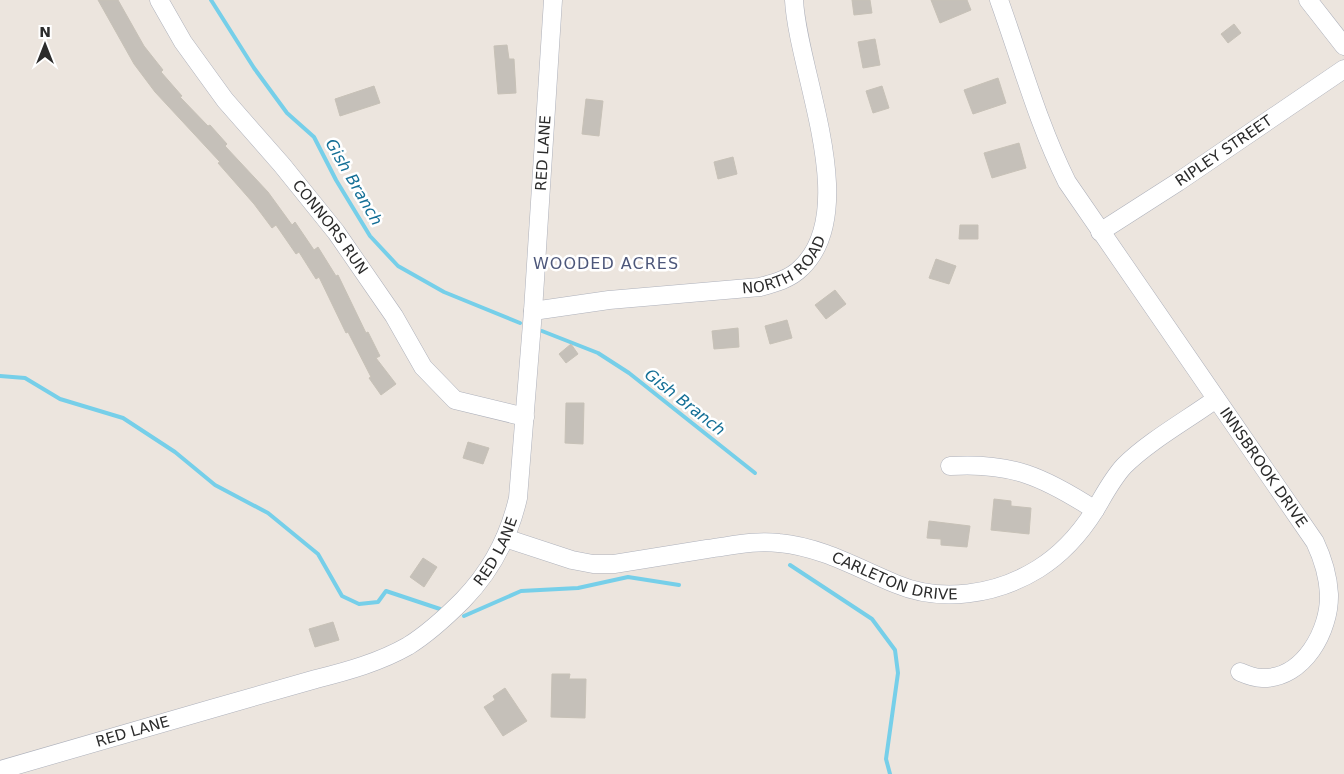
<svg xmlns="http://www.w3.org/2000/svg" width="1344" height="774" font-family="'DejaVu Sans',sans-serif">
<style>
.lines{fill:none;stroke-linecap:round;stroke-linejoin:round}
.stream{stroke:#76cfe9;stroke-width:4}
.building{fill:#c5c0b9;stroke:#c7c1b7}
.minor-casing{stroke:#aeb1bb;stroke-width:19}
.minor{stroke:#fff;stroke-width:18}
.labels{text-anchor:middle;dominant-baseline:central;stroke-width:5;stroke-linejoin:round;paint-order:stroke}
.street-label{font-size:15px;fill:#2b2b2b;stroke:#fff}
.water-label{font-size:16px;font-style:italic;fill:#146f96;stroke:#fff}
.neighbourhood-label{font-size:16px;letter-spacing:1px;fill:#4d577a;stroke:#fff}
</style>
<rect width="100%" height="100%" fill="#ece5de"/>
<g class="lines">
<g class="stream">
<path d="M 211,0 L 254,68 L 287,113 L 314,137 L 336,180 L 370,236 L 398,266 L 444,292 L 520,323"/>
<path d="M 542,331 L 598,353 L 629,373 L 755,473"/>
<path d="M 0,376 L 25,378 L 60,399 L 123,418 L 175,452 L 215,485 L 268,513 L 318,554 L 342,596 L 359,604 L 378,602 L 386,591 L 440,609"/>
<path d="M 790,565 L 872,619 L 895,650 L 898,673 L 886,759 L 890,774"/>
<path d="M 464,616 L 521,591 L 578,588 L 628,577 L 679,585"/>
</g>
</g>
<g class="building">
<path d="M 98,0 L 118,0 L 144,46 L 163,70 L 161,72 L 182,96 L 180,97 L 208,126 L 210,125 L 227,144 L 225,146 L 268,192 L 292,225 L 295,222 L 314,250 L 318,247 L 336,276 L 338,275 L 366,333 L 368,332 L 380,356 L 376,358 L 396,384 L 381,395 L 369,378 L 371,377 L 348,332 L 346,333 L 319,277 L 316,279 L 299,252 L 296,254 L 276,225 L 272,228 L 254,204 L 218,163 L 220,162 L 155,92 L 134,64 Z"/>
<path d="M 852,0 L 870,0 L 872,13 L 854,15 Z"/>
<path d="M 931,0 L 967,0 L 971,10 L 940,23 Z"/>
<path d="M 1234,24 L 1241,33 L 1228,43 L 1221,34 Z"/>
<path d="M 875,39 L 880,65 L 863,68 L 858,42 Z"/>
<path d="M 507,45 L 509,59 L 514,59 L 516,93 L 498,94 L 494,46 Z"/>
<path d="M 998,78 L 1006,103 L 973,114 L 964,90 Z"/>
<path d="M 374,86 L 380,103 L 340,116 L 335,99 Z"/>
<path d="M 882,86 L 889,108 L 873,113 L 866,91 Z"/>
<path d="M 586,99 L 603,101 L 599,136 L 582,134 Z"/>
<path d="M 1019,143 L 1026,168 L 992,178 L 984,153 Z"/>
<path d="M 733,157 L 737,174 L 718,179 L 714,162 Z"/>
<path d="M 960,225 L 978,225 L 978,239 L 959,239 Z"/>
<path d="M 936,259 L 956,266 L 949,284 L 929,278 Z"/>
<path d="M 835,290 L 846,304 L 826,319 L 815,305 Z"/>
<path d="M 787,320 L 792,338 L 770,344 L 765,326 Z"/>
<path d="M 738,328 L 739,347 L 714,349 L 712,331 Z"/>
<path d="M 571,344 L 578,354 L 566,363 L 559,354 Z"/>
<path d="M 566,403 L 584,403 L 583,444 L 565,443 Z"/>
<path d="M 468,442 L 489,448 L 483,464 L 463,458 Z"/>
<path d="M 994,499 L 1011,501 L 1011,506 L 1031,508 L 1029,534 L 991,530 Z"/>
<path d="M 929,521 L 970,526 L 967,547 L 941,545 L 941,539 L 927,538 Z"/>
<path d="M 423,558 L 437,567 L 424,587 L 410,577 Z"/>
<path d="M 333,622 L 339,640 L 315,647 L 309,629 Z"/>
<path d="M 552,674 L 570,674 L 569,679 L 586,679 L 585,718 L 551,717 Z"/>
<path d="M 505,688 L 527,721 L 503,736 L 484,707 L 495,700 L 493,696 Z"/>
</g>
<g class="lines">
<defs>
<g id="minor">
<path id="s1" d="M 159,0 L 183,42 L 225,100 L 282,165 L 336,232 L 394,316 L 423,367 L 455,400 L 525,417"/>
<path id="s2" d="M 999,0 C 1021,61 1038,124 1067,182 L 1315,542 C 1323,559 1328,575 1329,594 C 1330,630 1304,679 1262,678 C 1254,678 1247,675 1240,672"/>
<path d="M 1308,0 L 1344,46"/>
<path id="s3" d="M 1100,232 L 1178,182 L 1344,69"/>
<path id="s4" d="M 533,311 L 609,300 L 760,287 C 775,283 790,279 801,268 C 862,210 798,73 794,0"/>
<path d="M 950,466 C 1011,462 1044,477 1095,510"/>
<path id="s5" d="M 505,538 L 572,560 L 593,564 L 614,564 C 645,559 676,554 707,549 C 731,546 755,540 779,543 C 822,547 857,568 896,584 C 941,603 996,595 1038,569 C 1062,554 1080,534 1095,510 C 1104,495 1112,479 1124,466 C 1149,441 1187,420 1216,399"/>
<path id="s6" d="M 0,770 C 70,750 140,729 211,709 C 246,699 281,689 316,679 C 348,671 380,662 408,646 C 429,633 446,617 463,600 C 491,571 509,537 518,498 L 533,311 L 553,0"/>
</g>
</defs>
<use href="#minor" class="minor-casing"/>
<use href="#minor" class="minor"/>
</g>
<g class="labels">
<g class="street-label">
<text stroke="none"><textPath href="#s3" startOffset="148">RIPLEY STREET</textPath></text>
<text stroke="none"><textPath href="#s6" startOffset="962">RED LANE</textPath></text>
<text stroke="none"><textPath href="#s1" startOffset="285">CONNORS RUN</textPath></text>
<text stroke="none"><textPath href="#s4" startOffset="261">NORTH ROAD</textPath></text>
<text stroke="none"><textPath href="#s2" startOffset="541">INNSBROOK DRIVE</textPath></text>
<text stroke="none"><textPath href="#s6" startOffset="558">RED LANE</textPath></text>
<text stroke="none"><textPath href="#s5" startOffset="401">CARLETON DRIVE</textPath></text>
<text stroke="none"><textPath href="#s6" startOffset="138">RED LANE</textPath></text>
</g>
<g class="water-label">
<text transform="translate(354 182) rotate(60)">Gish Branch</text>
<text transform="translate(685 402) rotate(38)">Gish Branch</text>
</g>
<g class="neighbourhood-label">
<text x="606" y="263">WOODED ACRES</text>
</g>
</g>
<g transform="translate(45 45)" stroke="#ffffff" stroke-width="4" paint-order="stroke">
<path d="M0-4L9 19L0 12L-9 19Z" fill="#2b2b2b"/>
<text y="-8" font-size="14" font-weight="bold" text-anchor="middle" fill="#2b2b2b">N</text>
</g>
</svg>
